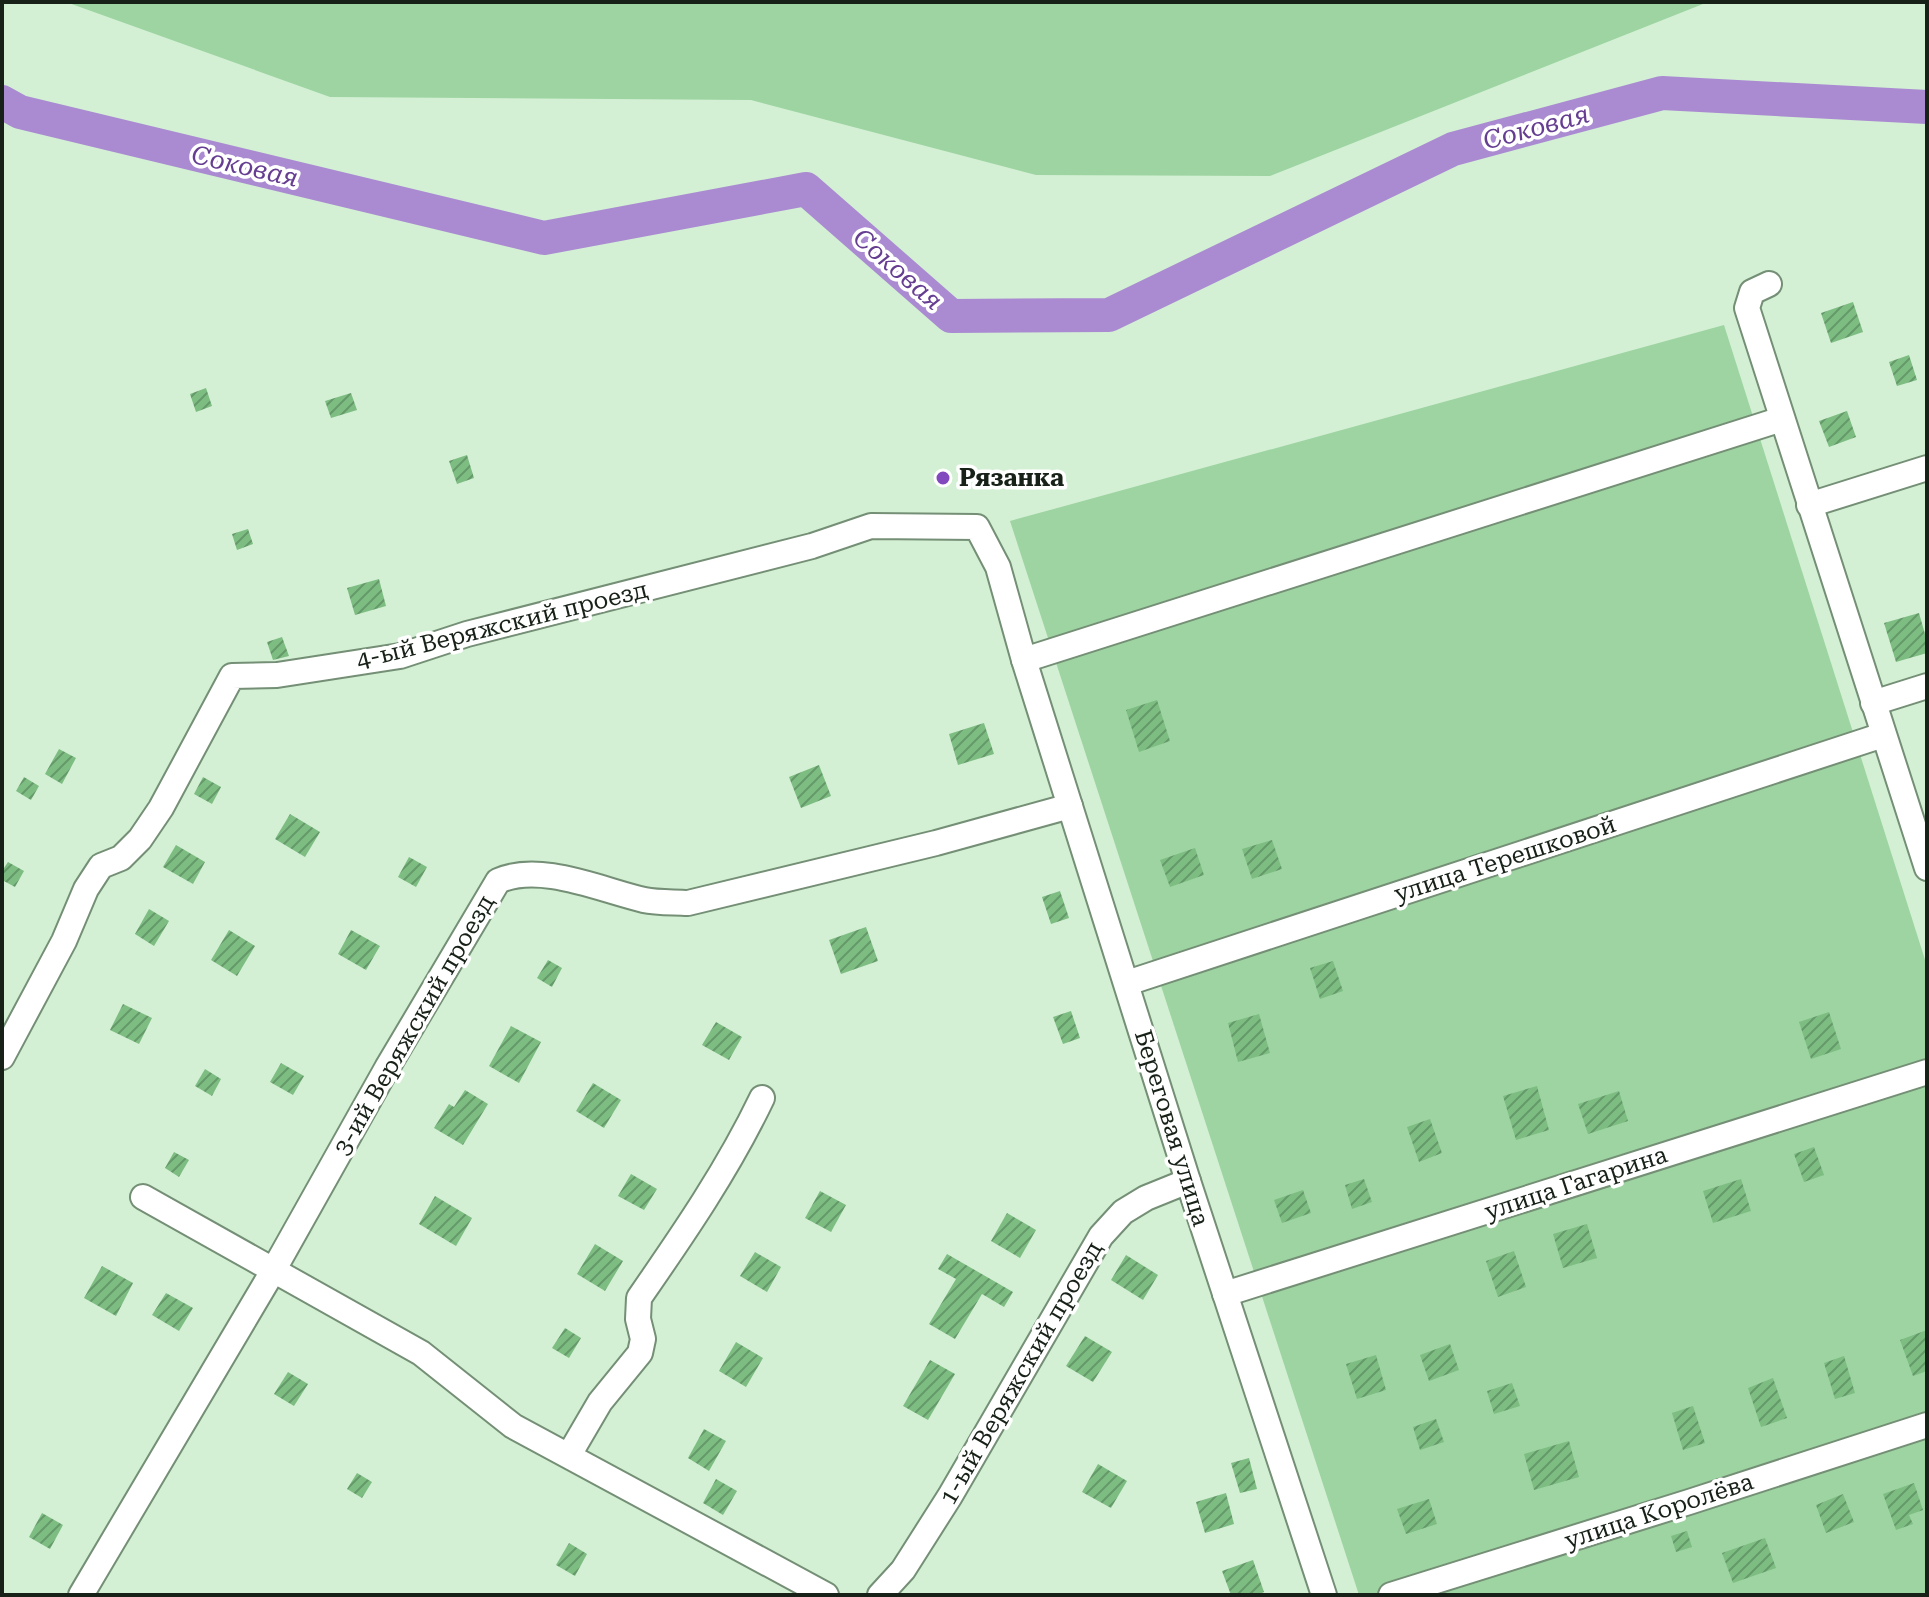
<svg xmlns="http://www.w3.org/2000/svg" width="1929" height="1597" font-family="'Roboto Serif',serif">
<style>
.grass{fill:#9dd4a1}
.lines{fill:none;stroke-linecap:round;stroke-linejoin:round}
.river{stroke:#aa8bd2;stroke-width:34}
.building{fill:url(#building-hatch)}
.minor-casing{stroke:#748f75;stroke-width:28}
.minor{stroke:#fff;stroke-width:24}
.poi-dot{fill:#8248be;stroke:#fff;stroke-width:3}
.labels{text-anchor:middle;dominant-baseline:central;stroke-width:7;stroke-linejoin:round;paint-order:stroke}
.poi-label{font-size:24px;font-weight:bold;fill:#172118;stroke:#fff;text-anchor:start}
.street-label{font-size:24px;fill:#172118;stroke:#fff}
.water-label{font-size:26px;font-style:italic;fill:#653d91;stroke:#fff}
</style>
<defs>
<pattern id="building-hatch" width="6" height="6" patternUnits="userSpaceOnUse" patternTransform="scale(2)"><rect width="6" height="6" fill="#7dbd82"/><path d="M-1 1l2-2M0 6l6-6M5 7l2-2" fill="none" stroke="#659969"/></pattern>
</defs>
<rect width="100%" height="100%" fill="#d3f0d4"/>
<g class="grass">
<path d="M 66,2 L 1708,2 L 1270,176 L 1036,175 L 751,100 L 330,97 Z"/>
<path d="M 1724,325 L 1927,966 L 1927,1595 L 1359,1595 L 1010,521 Z"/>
</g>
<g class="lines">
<path class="river" d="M 2,102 L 20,112 L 544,238 L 806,189 L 951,316 L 1109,315 L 1453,149 L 1662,93 L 1927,107"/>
</g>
<g class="building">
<path d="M 1853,302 L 1863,332 L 1831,343 L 1821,313 Z"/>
<path d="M 1909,355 L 1917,380 L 1897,386 L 1889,362 Z"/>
<path d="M 206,388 L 212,406 L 196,412 L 190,394 Z"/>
<path d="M 351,393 L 357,410 L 331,418 L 325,401 Z"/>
<path d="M 1847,411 L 1856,437 L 1829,447 L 1819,421 Z"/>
<path d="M 467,455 L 474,478 L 457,484 L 449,461 Z"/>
<path d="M 248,529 L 253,544 L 237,550 L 232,534 Z"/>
<path d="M 379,579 L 386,606 L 355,615 L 347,588 Z"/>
<path d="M 1919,613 L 1927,641 L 1927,653 L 1896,662 L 1884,623 Z"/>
<path d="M 282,637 L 289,656 L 273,660 L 267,642 Z"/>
<path d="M 1157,700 L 1170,741 L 1139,752 L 1126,710 Z"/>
<path d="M 984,723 L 994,754 L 958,765 L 949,734 Z"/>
<path d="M 59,749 L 76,758 L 62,784 L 45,774 Z"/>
<path d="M 819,765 L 831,796 L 801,808 L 789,777 Z"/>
<path d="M 24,777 L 39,786 L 31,800 L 16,791 Z"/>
<path d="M 203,777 L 221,787 L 212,804 L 194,794 Z"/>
<path d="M 290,814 L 320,832 L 305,857 L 275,839 Z"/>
<path d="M 1272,840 L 1282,869 L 1252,879 L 1242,849 Z"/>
<path d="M 176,845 L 205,862 L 193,884 L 163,867 Z"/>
<path d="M 1195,848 L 1204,875 L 1170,887 L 1160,860 Z"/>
<path d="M 409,857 L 427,867 L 416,887 L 398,877 Z"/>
<path d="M 8,862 L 24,871 L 15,887 L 2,880 L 2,871 Z"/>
<path d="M 1060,891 L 1069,918 L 1051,924 L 1042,897 Z"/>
<path d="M 149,909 L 169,921 L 154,946 L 135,934 Z"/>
<path d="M 866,927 L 878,961 L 841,974 L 829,940 Z"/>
<path d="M 229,930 L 255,946 L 237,976 L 211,960 Z"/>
<path d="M 351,930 L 380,946 L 366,970 L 338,954 Z"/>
<path d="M 548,960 L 562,968 L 552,987 L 537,978 Z"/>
<path d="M 1333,961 L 1343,991 L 1320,999 L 1310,968 Z"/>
<path d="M 123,1004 L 152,1018 L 139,1044 L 110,1030 Z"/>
<path d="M 1071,1011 L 1080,1038 L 1063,1044 L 1053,1017 Z"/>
<path d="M 1829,1012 L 1841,1049 L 1811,1059 L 1799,1022 Z"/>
<path d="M 1259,1014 L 1270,1053 L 1238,1062 L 1228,1023 Z"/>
<path d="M 716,1022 L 742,1037 L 729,1060 L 702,1045 Z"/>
<path d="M 511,1026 L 541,1042 L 519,1083 L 489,1066 Z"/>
<path d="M 281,1063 L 304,1076 L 293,1095 L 270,1082 Z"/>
<path d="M 205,1069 L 221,1079 L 212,1096 L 195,1086 Z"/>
<path d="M 593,1083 L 621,1100 L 604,1128 L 576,1111 Z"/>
<path d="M 1537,1086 L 1549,1130 L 1516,1140 L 1503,1096 Z"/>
<path d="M 465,1090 L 488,1104 L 463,1145 L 434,1128 L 449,1104 L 454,1107 Z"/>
<path d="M 1619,1091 L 1628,1121 L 1588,1134 L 1578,1104 Z"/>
<path d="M 1430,1119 L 1442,1153 L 1419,1162 L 1407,1127 Z"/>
<path d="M 1814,1147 L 1824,1175 L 1804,1182 L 1794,1154 Z"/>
<path d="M 174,1152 L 189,1160 L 179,1177 L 165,1168 Z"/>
<path d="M 631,1174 L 657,1189 L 644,1210 L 618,1196 Z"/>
<path d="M 1364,1179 L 1372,1202 L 1352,1209 L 1345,1185 Z"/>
<path d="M 1741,1179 L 1751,1211 L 1713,1223 L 1703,1191 Z"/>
<path d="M 1303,1190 L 1311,1213 L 1282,1223 L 1274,1200 Z"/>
<path d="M 820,1191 L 846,1205 L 831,1232 L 805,1218 Z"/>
<path d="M 435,1196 L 472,1218 L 456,1246 L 419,1224 Z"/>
<path d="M 1007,1213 L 1036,1230 L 1020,1258 L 991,1241 Z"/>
<path d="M 1587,1224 L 1597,1258 L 1563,1268 L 1553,1234 Z"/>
<path d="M 595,1244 L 623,1261 L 605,1291 L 577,1274 Z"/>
<path d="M 1514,1251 L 1526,1287 L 1498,1297 L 1486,1261 Z"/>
<path d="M 755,1252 L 781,1267 L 767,1292 L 740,1276 Z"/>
<path d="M 947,1254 L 1013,1292 L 1004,1307 L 982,1294 L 955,1339 L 929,1324 L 956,1279 L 938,1269 Z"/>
<path d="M 1126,1255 L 1158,1275 L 1143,1300 L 1111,1280 Z"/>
<path d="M 102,1266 L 133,1283 L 116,1316 L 84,1298 Z"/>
<path d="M 166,1293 L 193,1308 L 179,1331 L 152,1315 Z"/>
<path d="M 565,1328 L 581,1338 L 569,1358 L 552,1348 Z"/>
<path d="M 1927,1330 L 1927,1371 L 1913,1376 L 1900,1340 Z"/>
<path d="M 1085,1336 L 1112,1352 L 1093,1382 L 1066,1366 Z"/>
<path d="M 736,1342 L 763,1358 L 746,1387 L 719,1371 Z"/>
<path d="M 1450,1344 L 1459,1370 L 1429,1381 L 1420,1355 Z"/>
<path d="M 1376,1355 L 1386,1390 L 1357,1399 L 1346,1364 Z"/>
<path d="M 1844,1356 L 1855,1393 L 1835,1399 L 1824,1363 Z"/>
<path d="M 930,1360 L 955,1374 L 928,1420 L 903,1406 Z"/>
<path d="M 288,1372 L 308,1384 L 294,1406 L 274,1394 Z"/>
<path d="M 1773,1378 L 1787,1418 L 1761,1427 L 1748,1388 Z"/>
<path d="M 1512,1383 L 1520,1406 L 1494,1414 L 1487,1391 Z"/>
<path d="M 1693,1406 L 1705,1443 L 1683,1450 L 1672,1413 Z"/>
<path d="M 1436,1419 L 1444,1442 L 1420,1450 L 1413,1427 Z"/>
<path d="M 704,1429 L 726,1441 L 709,1471 L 688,1458 Z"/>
<path d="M 1569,1441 L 1579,1477 L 1534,1490 L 1524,1454 Z"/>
<path d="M 1249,1458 L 1257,1489 L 1240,1493 L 1231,1463 Z"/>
<path d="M 1098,1464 L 1127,1481 L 1111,1508 L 1082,1492 Z"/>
<path d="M 357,1473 L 372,1482 L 362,1498 L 347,1489 Z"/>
<path d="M 716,1479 L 737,1491 L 723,1515 L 703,1503 Z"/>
<path d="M 1914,1483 L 1923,1510 L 1909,1515 L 1913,1524 L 1896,1530 L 1883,1494 Z"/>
<path d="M 1226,1493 L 1234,1524 L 1205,1533 L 1196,1502 Z"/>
<path d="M 1843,1494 L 1854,1522 L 1826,1533 L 1816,1505 Z"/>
<path d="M 1429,1499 L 1437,1524 L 1406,1534 L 1397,1509 Z"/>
<path d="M 42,1513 L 63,1525 L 50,1549 L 29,1537 Z"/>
<path d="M 1687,1531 L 1692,1547 L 1676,1552 L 1671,1536 Z"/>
<path d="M 1765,1538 L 1776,1568 L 1733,1583 L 1722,1553 Z"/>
<path d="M 569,1543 L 587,1554 L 575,1576 L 556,1565 Z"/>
<path d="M 1253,1560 L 1264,1592 L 1256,1595 L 1231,1595 L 1222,1571 Z"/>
</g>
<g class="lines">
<defs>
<g id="minor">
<path d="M 1769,284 L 1752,292 L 1747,308 L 1927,868"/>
<path d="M 1809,505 L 1927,468"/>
<path d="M 1024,660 L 1782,419"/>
<path d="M 1873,703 L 1927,686"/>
<path d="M 1127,983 L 1883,735"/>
<path d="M 2,1057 L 64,941 L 86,889 L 101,866 L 121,858 L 140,839 L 161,808 L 232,676 L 277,675 L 400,656 L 467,634 L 812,546 L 871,526 L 977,527 L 998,567 L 1024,660 L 1188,1181 L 1324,1595"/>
<path d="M 143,1197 L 421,1353 L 513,1426 L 826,1595"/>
<path d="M 1225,1294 L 1927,1072"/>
<path d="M 569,1455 L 600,1402 L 640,1353 L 643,1339 L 638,1319 L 639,1298 C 684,1233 728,1169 762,1098"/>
<path d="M 81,1595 L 273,1271 L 387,1068 L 498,881 C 540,862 601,890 644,900 C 658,903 674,902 688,903 L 936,843 L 1070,806"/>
<path d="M 880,1595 L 903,1570 L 950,1496 L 1101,1236 L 1123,1212 L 1146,1198 L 1188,1181"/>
<path d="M 1391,1595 L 1689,1502 L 1927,1425"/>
</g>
</defs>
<use href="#minor" class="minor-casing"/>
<use href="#minor" class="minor"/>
</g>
<circle class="poi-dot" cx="943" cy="478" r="8"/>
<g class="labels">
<g class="poi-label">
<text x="959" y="478">Рязанка</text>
</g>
<g class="street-label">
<text transform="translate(502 625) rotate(-14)">4-ый Веряжский проезд</text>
<text transform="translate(1505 859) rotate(-18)">улица Терешковой</text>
<text transform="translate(414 1025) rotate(-60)">3-ий Веряжский проезд</text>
<text transform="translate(1172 1128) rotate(73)">Береговая улица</text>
<text transform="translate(1576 1183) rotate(-18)">улица Гагарина</text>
<text transform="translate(1021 1373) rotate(-60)">1-ый Веряжский проезд</text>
<text transform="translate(1659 1511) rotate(-18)">улица Королёва</text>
</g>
<g class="water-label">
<text transform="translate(1536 127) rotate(-15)">Соковая</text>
<text transform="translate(245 166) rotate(13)">Соковая</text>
<text transform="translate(898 269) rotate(41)">Соковая</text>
</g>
</g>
<rect width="1929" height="1597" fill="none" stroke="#172118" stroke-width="8"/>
</svg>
